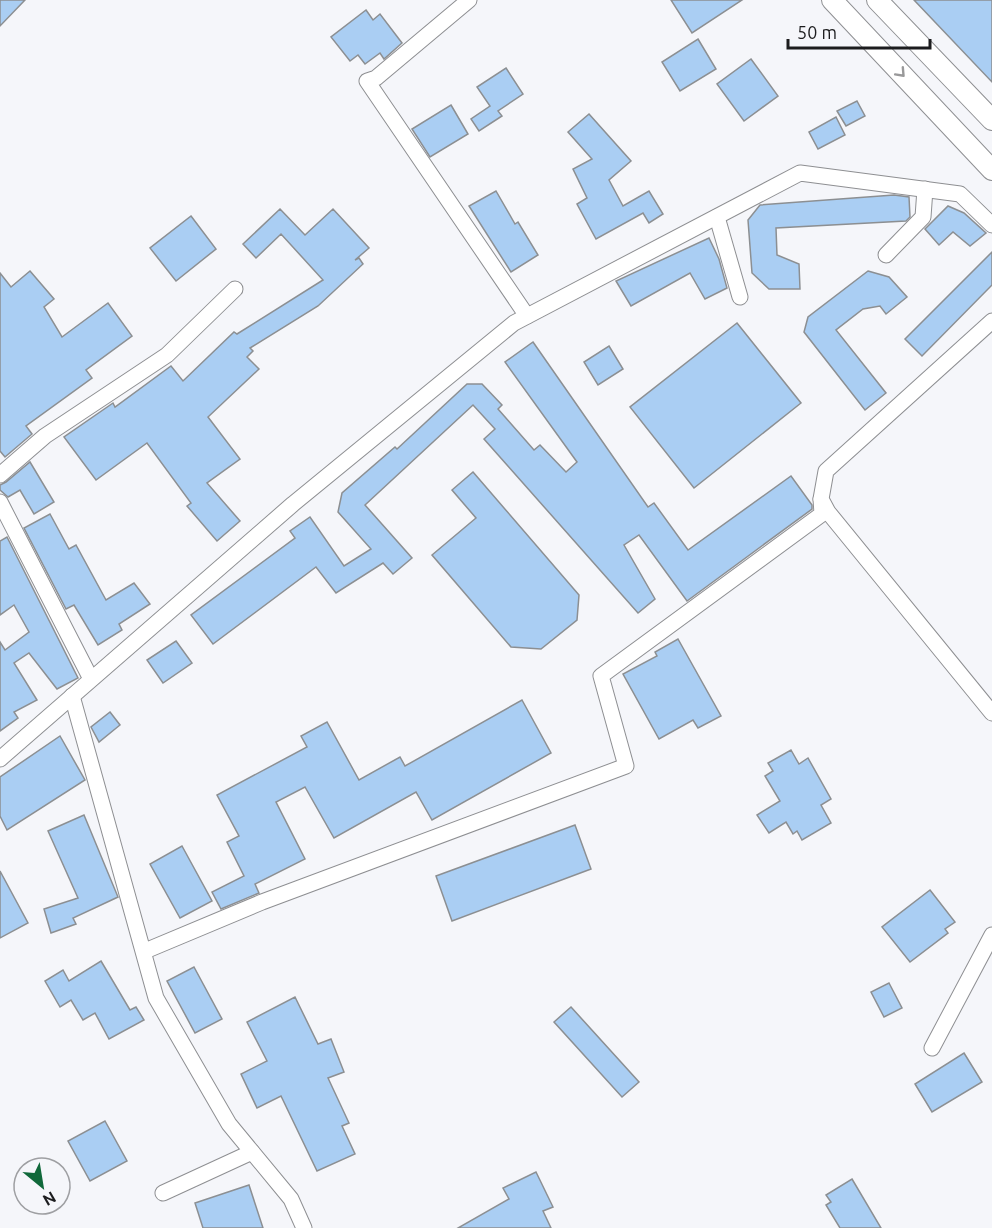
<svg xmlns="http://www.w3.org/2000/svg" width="992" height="1228" font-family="Ubuntu,sans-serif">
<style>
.building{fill:#aacef3;stroke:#8c8f92;stroke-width:1.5}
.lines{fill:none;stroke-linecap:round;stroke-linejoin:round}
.minor-casing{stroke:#8e8f92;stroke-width:17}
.tertiary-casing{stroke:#8e8f92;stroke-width:22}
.minor{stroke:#fff;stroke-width:15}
.tertiary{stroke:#fff;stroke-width:20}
.oneway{stroke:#99999a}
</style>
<rect width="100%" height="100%" fill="#f5f6fa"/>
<g class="building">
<path d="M 0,0 L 25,0 L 0,26 Z"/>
<path d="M 671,0 L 742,0 L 692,33 Z"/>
<path d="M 914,0 L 992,0 L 992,82 Z"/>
<path d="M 366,10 L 373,20 L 380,14 L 402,43 L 384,59 L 380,53 L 365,64 L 358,55 L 350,61 L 331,37 Z"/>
<path d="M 698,39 L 716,69 L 680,91 L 662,62 Z"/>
<path d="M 751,59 L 778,96 L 744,121 L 717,84 Z"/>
<path d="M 506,68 L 523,94 L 498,111 L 502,116 L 479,131 L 471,119 L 490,106 L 477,87 Z"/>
<path d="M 857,101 L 865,116 L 846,126 L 837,111 Z"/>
<path d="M 451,105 L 468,134 L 430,157 L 412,129 Z"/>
<path d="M 589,114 L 631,161 L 609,180 L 623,206 L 649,191 L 663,214 L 649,223 L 643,213 L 596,239 L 577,204 L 587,198 L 573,169 L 592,159 L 568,132 Z"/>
<path d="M 836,117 L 845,135 L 818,149 L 809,132 Z"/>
<path d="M 496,191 L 515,224 L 518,222 L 538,255 L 511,272 L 469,206 Z"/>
<path d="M 894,195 L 909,197 L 910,217 L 906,221 L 776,228 L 777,255 L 799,264 L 800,289 L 769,289 L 752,273 L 748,220 L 760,205 Z"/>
<path d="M 948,206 L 964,213 L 986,233 L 970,246 L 953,232 L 939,245 L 925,229 Z"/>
<path d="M 280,209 L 305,235 L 333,209 L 369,248 L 355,260 L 359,258 L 363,264 L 318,306 L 250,348 L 253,351 L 247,357 L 259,369 L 208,417 L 240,459 L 207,483 L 240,521 L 217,541 L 187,506 L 191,503 L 147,443 L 96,480 L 64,437 L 113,403 L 115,407 L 171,366 L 183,381 L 234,332 L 237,334 L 323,280 L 281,234 L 256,258 L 243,244 Z"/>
<path d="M 191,216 L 216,249 L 176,281 L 150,248 Z"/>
<path d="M 709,238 L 719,259 L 727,288 L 705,299 L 690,273 L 631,306 L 616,281 Z"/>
<path d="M 992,252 L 992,285 L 922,356 L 905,339 Z"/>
<path d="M 30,271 L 54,299 L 44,307 L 62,337 L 108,303 L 132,336 L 86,370 L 92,378 L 26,426 L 32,434 L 5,457 L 0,451 L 0,273 L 11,287 Z"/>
<path d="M 868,271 L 889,277 L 907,297 L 886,314 L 880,306 L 863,309 L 836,330 L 886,393 L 865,410 L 804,332 L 808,317 Z"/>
<path d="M 737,323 L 801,403 L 694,488 L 630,407 Z"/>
<path d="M 533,342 L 648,507 L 654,503 L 688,550 L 791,476 L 812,505 L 812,509 L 687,601 L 639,535 L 624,545 L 655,599 L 638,613 L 484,439 L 495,429 L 473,405 L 365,505 L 412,558 L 393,574 L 383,563 L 336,593 L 316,567 L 213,644 L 191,615 L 295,538 L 290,531 L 310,517 L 344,566 L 371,549 L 338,512 L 342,493 L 395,447 L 397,449 L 467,384 L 482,384 L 502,405 L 498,409 L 534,450 L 540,445 L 566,472 L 577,462 L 505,362 Z"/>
<path d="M 609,346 L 623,369 L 598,385 L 584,362 Z"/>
<path d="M 30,462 L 54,502 L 34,514 L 20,490 L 8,497 L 0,490 L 0,485 L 6,482 Z"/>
<path d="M 473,472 L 579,595 L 577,620 L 541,649 L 511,647 L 432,555 L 476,518 L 452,490 Z"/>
<path d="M 50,514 L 69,549 L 76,545 L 106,600 L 134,583 L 150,604 L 119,624 L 122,630 L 98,645 L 74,605 L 66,609 L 24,528 Z"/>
<path d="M 7,537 L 78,678 L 57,689 L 29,653 L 14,663 L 37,700 L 14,712 L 18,718 L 0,731 L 0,642 L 5,650 L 29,632 L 14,605 L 0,615 L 0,541 Z"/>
<path d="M 678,639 L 721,716 L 698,728 L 693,720 L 659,739 L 623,674 L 657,656 L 655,652 Z"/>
<path d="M 176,641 L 192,663 L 163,683 L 147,660 Z"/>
<path d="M 522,700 L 551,753 L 432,820 L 416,792 L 334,838 L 305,787 L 276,802 L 305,859 L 255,884 L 259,893 L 221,909 L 212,892 L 244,876 L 227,842 L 239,836 L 217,795 L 307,747 L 301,736 L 327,722 L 359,780 L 400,757 L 405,766 Z"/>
<path d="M 110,712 L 120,725 L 99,742 L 91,727 Z"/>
<path d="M 60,736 L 85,780 L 7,830 L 0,816 L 0,777 Z"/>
<path d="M 791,750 L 799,764 L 808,758 L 831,799 L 821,805 L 831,823 L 802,840 L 797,831 L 793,834 L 786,822 L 769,833 L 757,815 L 780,801 L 765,776 L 773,771 L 768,763 Z"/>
<path d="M 84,815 L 118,897 L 73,918 L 76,924 L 51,933 L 44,909 L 78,898 L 48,831 Z"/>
<path d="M 575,825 L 591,869 L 452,921 L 436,876 Z"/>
<path d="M 182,846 L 212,901 L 180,918 L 150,864 Z"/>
<path d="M 0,871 L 28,923 L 0,938 Z"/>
<path d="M 930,890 L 955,922 L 945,929 L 948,933 L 910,962 L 882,927 Z"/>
<path d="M 101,961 L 130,1010 L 136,1007 L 144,1020 L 109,1039 L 95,1013 L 83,1020 L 71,1000 L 60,1007 L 45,981 L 63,970 L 69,981 Z"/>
<path d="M 194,967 L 222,1019 L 195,1033 L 167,981 Z"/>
<path d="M 889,983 L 902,1008 L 884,1017 L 871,992 Z"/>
<path d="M 295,997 L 318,1044 L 331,1039 L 344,1072 L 328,1078 L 349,1123 L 342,1126 L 355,1154 L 317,1171 L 281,1096 L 257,1108 L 241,1074 L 267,1061 L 247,1022 Z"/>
<path d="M 571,1007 L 639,1082 L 622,1097 L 554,1022 Z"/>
<path d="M 964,1053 L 982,1082 L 932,1112 L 915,1084 Z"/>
<path d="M 105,1121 L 127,1161 L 90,1181 L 68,1141 Z"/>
<path d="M 536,1172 L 553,1207 L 543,1211 L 551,1228 L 458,1228 L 509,1199 L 503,1188 Z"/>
<path d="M 852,1179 L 881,1228 L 840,1228 L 826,1205 L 831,1202 L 826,1195 Z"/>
<path d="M 249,1185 L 263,1228 L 203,1228 L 195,1203 Z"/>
</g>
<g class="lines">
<defs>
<g id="minor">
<path d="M 469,0 L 376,78 L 367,81 L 527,316"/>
<path d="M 717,217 L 740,297"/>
<path d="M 886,255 L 923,217 L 925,189"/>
<path d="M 992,321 L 826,471 L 821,499 L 828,512 L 992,713"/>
<path d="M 0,475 L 45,436 L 167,355 L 235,289"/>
<path d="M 0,502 L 91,679"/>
<path d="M 72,696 L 156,998 L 229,1124 L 291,1199 L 304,1228"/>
<path d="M 0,759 L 293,504 L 514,323 L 800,173 L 960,194 L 992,225"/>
<path d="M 145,951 L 262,902 L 626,766 L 601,676 L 822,514 L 821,499"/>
<path d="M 932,1048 L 992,935"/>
<path d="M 163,1193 L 252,1152"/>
</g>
<g id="tertiary">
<path d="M 832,0 L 992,170"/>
<path d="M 877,0 L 992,120"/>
</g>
</defs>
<use href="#minor" class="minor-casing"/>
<use href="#tertiary" class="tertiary-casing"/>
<use href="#minor" class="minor"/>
<use href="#tertiary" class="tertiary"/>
</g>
<defs><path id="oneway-chevron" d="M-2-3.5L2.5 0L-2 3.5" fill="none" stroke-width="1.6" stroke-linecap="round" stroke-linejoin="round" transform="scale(1.5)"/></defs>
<use class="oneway" href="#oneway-chevron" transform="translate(901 73) rotate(47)"/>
<g transform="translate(42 1186) rotate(150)"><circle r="28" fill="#f5f6fa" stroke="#9e9fa2" stroke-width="1.5"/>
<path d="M0-4.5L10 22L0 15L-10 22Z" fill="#10683a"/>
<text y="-9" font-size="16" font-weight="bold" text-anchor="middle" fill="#1c1c1e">N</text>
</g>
<path d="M788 39v9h142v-9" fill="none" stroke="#1c1c1e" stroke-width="3"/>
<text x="797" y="39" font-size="18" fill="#1c1c1e" stroke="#f5f6fa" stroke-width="4.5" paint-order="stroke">50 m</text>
</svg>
